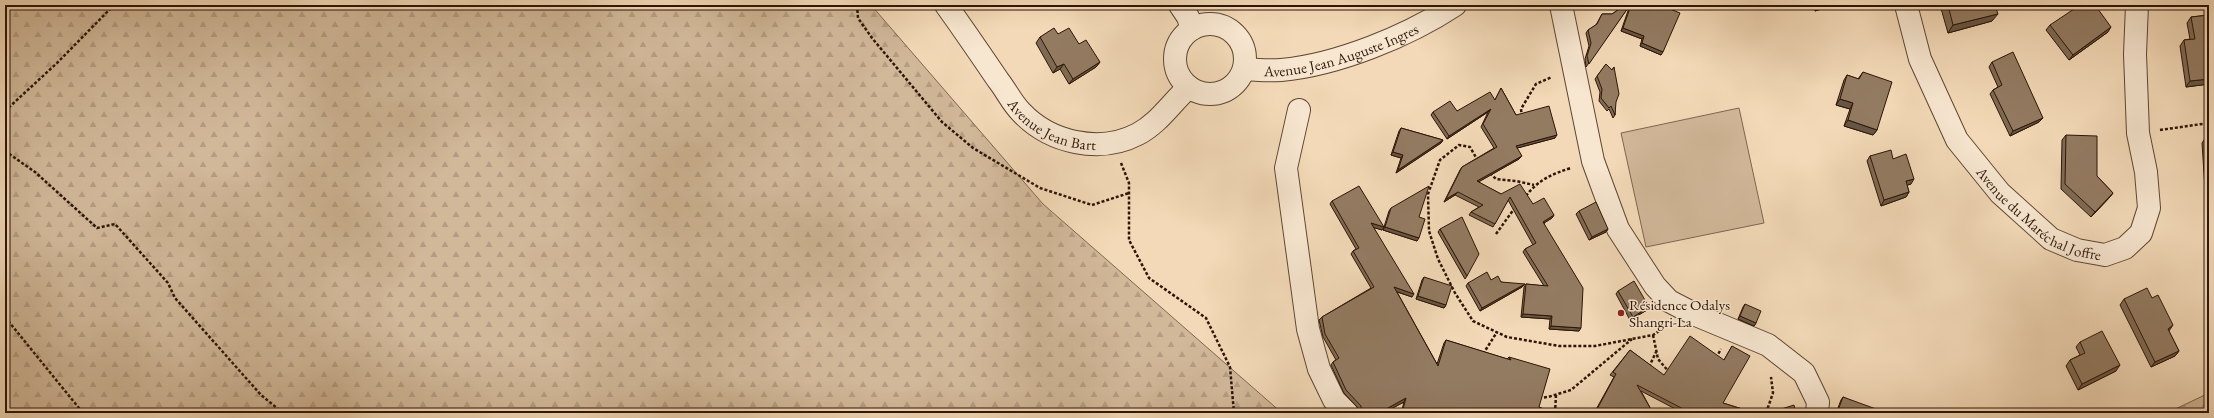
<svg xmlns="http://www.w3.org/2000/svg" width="2214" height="418" font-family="'EB Garamond',serif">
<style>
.forest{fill:url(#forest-firs);stroke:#7e6650}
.green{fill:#d1b899;stroke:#7e6650}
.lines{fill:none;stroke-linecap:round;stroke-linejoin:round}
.minor-casing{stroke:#5e4632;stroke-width:24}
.path{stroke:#2c1506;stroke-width:2.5;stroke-dasharray:3 2;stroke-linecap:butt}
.minor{stroke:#f7e6d0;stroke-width:22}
.wall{fill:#7e6a54;stroke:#2c1506}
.shaded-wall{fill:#675645;stroke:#2c1506}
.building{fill:#937b62;stroke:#2c1506}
.poi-dot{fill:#8f2418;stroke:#f7e6d0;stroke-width:1.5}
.labels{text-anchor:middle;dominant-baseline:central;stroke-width:3;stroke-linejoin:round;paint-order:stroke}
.street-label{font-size:15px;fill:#2c1506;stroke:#f7e6d0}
.poi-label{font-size:15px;fill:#2c1506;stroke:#f7e6d0;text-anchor:start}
</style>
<defs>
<pattern id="forest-firs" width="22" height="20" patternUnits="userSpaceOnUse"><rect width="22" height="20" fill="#d1b899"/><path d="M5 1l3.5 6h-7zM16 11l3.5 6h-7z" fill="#b49d82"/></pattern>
</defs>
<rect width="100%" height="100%" fill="#f3d9b7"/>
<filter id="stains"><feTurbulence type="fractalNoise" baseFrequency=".005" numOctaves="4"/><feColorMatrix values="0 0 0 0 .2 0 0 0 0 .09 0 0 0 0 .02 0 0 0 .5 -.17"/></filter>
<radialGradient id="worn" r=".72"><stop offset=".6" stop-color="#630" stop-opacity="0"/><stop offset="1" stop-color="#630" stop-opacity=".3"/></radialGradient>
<g class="forest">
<path d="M 5,5 L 871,5 L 1043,204 L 1282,413 L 5,413 Z"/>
<path d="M 2209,393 L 2209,413 L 2167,413 Z"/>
</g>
<path class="green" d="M 1739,108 L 1764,223 L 1646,247 L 1621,133 Z"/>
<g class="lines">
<defs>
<g id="minor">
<path id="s1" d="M 946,5 C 964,30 981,55 998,80 C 1006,90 1012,103 1021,112 C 1050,143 1100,154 1138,134 C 1159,123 1172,102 1189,87"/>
<path d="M 1180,5 L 1188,17 L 1192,29"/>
<path d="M 1561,5 L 1593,161 L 1618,229 L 1655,286 L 1669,301 L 1696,315 L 1768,345 L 1804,373 L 1818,402 L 1817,413"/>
<path id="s2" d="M 1906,5 L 1920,59 L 1957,140 L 2000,193 L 2051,239 L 2077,250 L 2105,255 L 2125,248 L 2141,233 L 2149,208 L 2146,172 L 2138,133 L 2135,54 L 2137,5"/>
<circle cx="1210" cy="59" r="35"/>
<path id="s3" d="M 1244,69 C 1256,70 1269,71 1281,70 C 1337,65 1408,36 1455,5"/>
<path d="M 1299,110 L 1286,168 L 1308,329 L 1319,369 L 1334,400 L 1347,413"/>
</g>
</defs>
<use href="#minor" class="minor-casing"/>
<g class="path">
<path d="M 857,5 L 858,18 L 872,38 L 942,122 L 973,148 L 1040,188 L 1092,205 L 1129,193"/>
<path d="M 5,111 L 57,63 L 114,5"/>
<path d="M 1522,117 L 1521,109 L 1536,84 L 1552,77"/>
<path d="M 2160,130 L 2209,123"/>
<path d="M 5,151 L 35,172 L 97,228 L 115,224 L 168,283 L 175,298 L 261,395 L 283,413"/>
<path d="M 1478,161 L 1470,147 L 1459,145 L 1440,160 L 1428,194 L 1429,231 L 1438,259 L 1455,293 L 1473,321 L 1507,337 L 1559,346 L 1595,346 L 1653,335 L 1667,326"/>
<path d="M 1121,163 L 1129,183 L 1129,240 L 1149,278 L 1206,318 L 1230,367 L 1234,413"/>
<path d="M 1490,173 L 1496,179 L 1516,181 L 1534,185"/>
<path d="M 1526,196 C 1538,180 1552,174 1571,168"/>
<path d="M 1496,234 L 1514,209"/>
<path d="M 5,317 L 83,413"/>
<path d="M 1653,335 L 1658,359 L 1669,372"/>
<path d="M 1483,354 L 1497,332"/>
<path d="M 1716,358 L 1721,349"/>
<path d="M 1649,367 L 1656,352"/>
<path d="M 1539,398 L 1548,397 L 1571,390 L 1632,339"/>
<path d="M 1555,413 L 1556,395"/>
<path d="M 1766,413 L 1773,393 L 1771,377"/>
</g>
<use href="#minor" class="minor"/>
</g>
<g class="wall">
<path d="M 1625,5 L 1660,5 L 1661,55 L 1640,46 L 1642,39 L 1621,31 L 1630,5 L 1586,67 L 1585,59 L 1589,46 L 1586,33 L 1588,30 L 1596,25 L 1602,14 L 1612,14 Z"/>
<path d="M 1813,5 L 1834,5 L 1815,11 Z"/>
<path d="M 1940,5 L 1995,5 L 1992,21 L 1948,33 Z"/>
<path d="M 2209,15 L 2209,84 L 2186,87 L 2180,46 L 2184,40 L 2190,39 L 2187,23 L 2191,17 Z"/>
<path d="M 2050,25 L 2108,32 L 2069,60 L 2046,30 Z"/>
<path d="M 1058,34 L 1079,44 L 1100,62 L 1096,67 L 1069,84 L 1060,69 L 1053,73 L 1036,43 L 1040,37 Z"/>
<path d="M 1992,62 L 2043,118 L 2039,122 L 2010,136 L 1990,94 L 1993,90 L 1998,87 L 1989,67 Z"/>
<path d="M 1606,64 L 1612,70 L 1614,67 L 1615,115 L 1613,118 L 1609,109 L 1607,111 L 1599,101 L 1600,92 L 1595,79 Z"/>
<path d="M 1863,72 L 1877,130 L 1873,135 L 1844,126 L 1850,109 L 1836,105 L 1844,80 L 1847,75 L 1858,79 Z"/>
<path d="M 1501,88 L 1516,115 L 1555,138 L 1517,148 L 1519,159 L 1478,182 L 1501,194 L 1533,204 L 1554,215 L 1552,218 L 1544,223 L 1579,331 L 1549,329 L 1550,319 L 1521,317 L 1524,287 L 1526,284 L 1544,286 L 1523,252 L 1525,249 L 1533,245 L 1508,200 L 1493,227 L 1469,215 L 1471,212 L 1479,207 L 1455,195 L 1444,202 L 1460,170 L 1462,167 L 1494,148 L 1481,127 L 1488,112 L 1447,139 L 1431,115 L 1433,112 L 1457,111 L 1495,100 Z"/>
<path d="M 1401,128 L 1443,140 L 1441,143 L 1396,173 L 1401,158 L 1391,155 L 1399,131 Z"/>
<path d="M 2066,135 L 2097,176 L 2113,193 L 2109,198 L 2091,217 L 2061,189 L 2062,140 Z"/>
<path d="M 2206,137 L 2209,137 L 2209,203 L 2206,204 L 2202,143 Z"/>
<path d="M 1870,156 L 1893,159 L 1911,184 L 1907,185 L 1909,192 L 1906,197 L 1881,206 L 1867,161 Z"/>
<path d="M 1332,201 L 1382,230 L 1373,227 L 1412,297 L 1397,292 L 1437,364 L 1444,343 L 1446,340 L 1507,359 L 1509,357 L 1539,407 L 1552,413 L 1401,413 L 1404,402 L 1383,413 L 1359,413 L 1359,409 L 1344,393 L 1331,365 L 1333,362 L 1336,360 L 1323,337 L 1319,320 L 1322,317 L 1371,288 L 1351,254 L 1353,251 L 1356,249 L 1330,204 Z"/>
<path d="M 1391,208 L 1419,217 L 1417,241 L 1383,230 L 1389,211 Z"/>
<path d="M 1579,211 L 1608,229 L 1606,232 L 1589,240 L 1576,214 Z"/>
<path d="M 1440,229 L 1467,276 L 1465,279 L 1438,232 Z"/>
<path d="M 1424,277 L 1446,305 L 1444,308 L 1416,299 L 1422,280 Z"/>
<path d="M 1491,280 L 1501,282 L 1522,287 L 1480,311 L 1466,286 L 1468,283 Z"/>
<path d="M 1618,291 L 1647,310 L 1630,320 L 1616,294 Z"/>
<path d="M 2152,298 L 2179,351 L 2175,356 L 2151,367 L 2120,305 L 2124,299 Z"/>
<path d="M 1745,304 L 1756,323 L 1754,326 L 1738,319 L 1743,307 Z"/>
<path d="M 2080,342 L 2116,371 L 2078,390 L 2066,366 L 2070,360 L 2080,355 L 2076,347 Z"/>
<path d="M 1732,346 L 1723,403 L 1755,413 L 1683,413 L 1641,391 L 1653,413 L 1594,413 L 1614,377 L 1610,375 L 1630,350 L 1663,375 L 1724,360 Z"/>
<path d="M 1843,397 L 1874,412 L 1872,413 L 1836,413 L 1841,400 Z"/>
</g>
<g class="shaded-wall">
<path d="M 1827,5 L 1834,5 L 1815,11 L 1817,8 Z"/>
<path d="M 1998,14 L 1992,21 L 1948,33 L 1953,25 Z"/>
<path d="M 2111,27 L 2108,32 L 2069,60 L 2073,55 Z"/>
<path d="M 1623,28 L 1644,36 L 1642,39 L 1621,31 Z"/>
<path d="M 1642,43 L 1663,52 L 1661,55 L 1640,46 Z"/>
<path d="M 1100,62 L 1096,67 L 1069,84 L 1073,79 Z"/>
<path d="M 1064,64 L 1060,69 L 1053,73 L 1057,67 Z"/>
<path d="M 2209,79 L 2209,84 L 2186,87 L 2190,81 Z"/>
<path d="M 1840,99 L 1853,103 L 1850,109 L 1836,105 Z"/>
<path d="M 1491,109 L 1488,112 L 1447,139 L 1449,136 Z"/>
<path d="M 2043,118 L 2039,122 L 2010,136 L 2013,131 Z"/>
<path d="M 1848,120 L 1877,130 L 1873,135 L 1844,126 Z"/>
<path d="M 1557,135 L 1555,138 L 1514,149 L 1516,146 Z"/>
<path d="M 1443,140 L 1441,143 L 1396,173 L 1398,170 Z"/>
<path d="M 1393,152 L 1403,155 L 1401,158 L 1391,155 Z"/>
<path d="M 1522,156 L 1519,159 L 1475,184 L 1477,181 Z"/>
<path d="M 1914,179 L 1911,184 L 1902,187 L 1906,181 Z"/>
<path d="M 1458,192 L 1455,195 L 1444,202 L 1446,199 Z"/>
<path d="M 1909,192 L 1906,197 L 1881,206 L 1884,200 Z"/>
<path d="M 2113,193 L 2109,198 L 2091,217 L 2095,212 Z"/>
<path d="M 2209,199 L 2209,203 L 2206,204 Z"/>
<path d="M 1554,215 L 1552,218 L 1541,225 L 1543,222 Z"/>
<path d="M 1371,223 L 1384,227 L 1382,230 L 1368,226 Z"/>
<path d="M 1385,227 L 1419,238 L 1417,241 L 1383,230 Z"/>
<path d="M 1608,229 L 1606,232 L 1589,240 L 1592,237 Z"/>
<path d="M 1525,284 L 1522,287 L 1480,311 L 1482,308 Z"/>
<path d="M 1394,287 L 1414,294 L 1412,297 L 1392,290 Z"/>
<path d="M 1418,296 L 1446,305 L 1444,308 L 1416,299 Z"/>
<path d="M 1649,307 L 1647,310 L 1630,320 L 1633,317 Z"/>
<path d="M 1523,314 L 1552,316 L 1550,319 L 1521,317 Z"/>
<path d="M 1740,316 L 1756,323 L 1754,326 L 1738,319 Z"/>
<path d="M 2173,325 L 2169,331 L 2164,334 L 2168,329 Z"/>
<path d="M 1551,326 L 1581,328 L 1579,331 L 1549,329 Z"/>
<path d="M 2179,351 L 2175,356 L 2151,367 L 2155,362 Z"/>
<path d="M 2120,365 L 2116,371 L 2078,390 L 2082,384 Z"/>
<path d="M 1406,398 L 1404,402 L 1383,413 L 1379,413 Z"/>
</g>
<g class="building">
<path d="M 1625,5 L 1630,5 L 1589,64 L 1587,56 L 1591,43 L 1588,30 L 1597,24 L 1602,14 L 1612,14 Z"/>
<path d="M 1631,5 L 1660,5 L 1680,13 L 1663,52 L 1642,43 L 1644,36 L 1623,28 Z"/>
<path d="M 1816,5 L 1827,5 L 1817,8 Z"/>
<path d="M 1948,5 L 1995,5 L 1998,14 L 1953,25 Z"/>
<path d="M 2080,5 L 2086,5 L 2087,6 L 2089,5 L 2095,5 L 2111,27 L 2073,55 L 2050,25 Z"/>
<path d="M 2209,15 L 2209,79 L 2190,81 L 2184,40 L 2195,39 L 2191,17 Z"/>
<path d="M 1054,28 L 1058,34 L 1069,28 L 1079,44 L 1086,40 L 1100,62 L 1073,79 L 1064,64 L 1057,67 L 1040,37 Z"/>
<path d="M 2013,52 L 2043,118 L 2013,131 L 1993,90 L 2002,85 L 1992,62 Z"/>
<path d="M 1606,64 L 1612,70 L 1614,67 L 1619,94 L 1616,102 L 1615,115 L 1611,106 L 1609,108 L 1601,98 L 1602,89 L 1597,76 Z"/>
<path d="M 1863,72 L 1892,82 L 1877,130 L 1848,120 L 1853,103 L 1840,99 L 1847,75 L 1859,79 Z"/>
<path d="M 1501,88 L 1516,115 L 1549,106 L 1557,135 L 1516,146 L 1522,156 L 1477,181 L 1501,194 L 1520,184 L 1533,204 L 1544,198 L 1554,215 L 1543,222 L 1583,288 L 1581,328 L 1551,326 L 1552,316 L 1523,314 L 1526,284 L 1548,286 L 1525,249 L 1536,243 L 1510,197 L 1495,224 L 1471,212 L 1483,205 L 1458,192 L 1446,199 L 1462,167 L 1497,147 L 1483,124 L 1491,109 L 1449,136 L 1433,112 L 1450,101 L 1457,111 L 1490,92 L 1495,100 Z"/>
<path d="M 1401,128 L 1443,140 L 1398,170 L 1403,155 L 1393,152 Z"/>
<path d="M 2066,135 L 2097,136 L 2097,176 L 2113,193 L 2095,212 L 2065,184 Z"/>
<path d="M 2206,137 L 2209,137 L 2209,186 Z"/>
<path d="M 1891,150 L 1893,159 L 1906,154 L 1914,179 L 1906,181 L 1909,192 L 1884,200 L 1870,156 Z"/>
<path d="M 1359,186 L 1384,227 L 1371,223 L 1414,294 L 1394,287 L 1438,366 L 1446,340 L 1511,360 L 1509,357 L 1550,369 L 1539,407 L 1552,413 L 1402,413 L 1406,398 L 1379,413 L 1362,413 L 1361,412 L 1361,406 L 1346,390 L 1333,362 L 1339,358 L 1325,334 L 1322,317 L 1374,287 L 1353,251 L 1359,248 L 1332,201 Z"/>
<path d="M 1429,186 L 1419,217 L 1425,219 L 1419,238 L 1385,227 L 1391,208 Z"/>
<path d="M 1596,202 L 1608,229 L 1592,237 L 1579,211 Z"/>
<path d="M 1462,217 L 1479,254 L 1467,276 L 1440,229 Z"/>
<path d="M 1487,272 L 1491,280 L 1498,276 L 1501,282 L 1525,284 L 1482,308 L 1468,283 Z"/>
<path d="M 1424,277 L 1452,286 L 1446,305 L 1418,296 Z"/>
<path d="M 1634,281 L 1649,307 L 1633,317 L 1618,291 Z"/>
<path d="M 2147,288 L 2152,298 L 2158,295 L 2173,325 L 2168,329 L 2179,351 L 2155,362 L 2124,299 Z"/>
<path d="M 1745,304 L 1761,311 L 1756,323 L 1740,316 Z"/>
<path d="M 2102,331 L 2120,365 L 2082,384 L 2070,360 L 2085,353 L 2080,342 Z"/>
<path d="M 1690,336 L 1724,360 L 1732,346 L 1750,356 L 1723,403 L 1755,413 L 1691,413 L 1637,385 L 1653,413 L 1595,413 L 1616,374 L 1613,372 L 1630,350 L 1664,375 Z"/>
<path d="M 1843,397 L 1876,409 L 1874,409 L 1872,413 L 1837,413 Z"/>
<path d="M 1794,405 L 1796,413 L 1769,413 Z"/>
</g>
<circle class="poi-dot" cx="1621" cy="313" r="4"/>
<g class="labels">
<g class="street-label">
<text stroke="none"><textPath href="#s3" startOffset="100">Avenue Jean Auguste Ingres</textPath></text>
<text stroke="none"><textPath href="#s1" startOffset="165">Avenue Jean Bart</textPath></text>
<text stroke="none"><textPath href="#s2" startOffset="258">Avenue du Maréchal Joffre</textPath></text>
</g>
<g class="poi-label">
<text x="1629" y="304">Résidence Odalys<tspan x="1629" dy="17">Shangri-La</tspan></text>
</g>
</g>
<rect width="2214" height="418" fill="none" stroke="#f3d9b7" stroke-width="20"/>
<rect x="6" y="6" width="2202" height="406" fill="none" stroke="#2c1506" stroke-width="2"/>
<rect x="10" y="10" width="2194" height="398" fill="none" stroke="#2c1506"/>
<rect width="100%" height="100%" filter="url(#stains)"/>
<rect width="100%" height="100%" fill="url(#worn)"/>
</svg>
